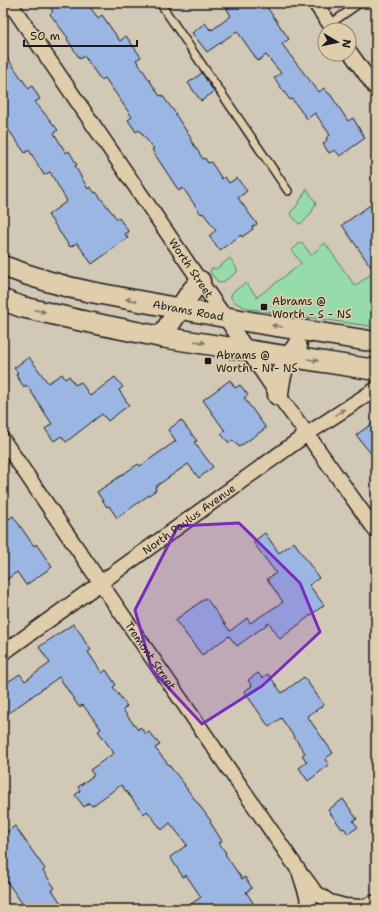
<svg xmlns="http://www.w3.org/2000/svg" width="379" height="912" font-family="'Shantell Sans',sans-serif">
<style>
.green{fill:#96dcaa;stroke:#597c63}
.building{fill:#9bb6e2;stroke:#1c1c1c}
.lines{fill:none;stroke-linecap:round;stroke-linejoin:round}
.lane-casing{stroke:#1c1c1c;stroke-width:10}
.street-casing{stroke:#1c1c1c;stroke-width:17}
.secondary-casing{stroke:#1c1c1c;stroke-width:23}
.lane{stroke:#dfcdab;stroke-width:7}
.street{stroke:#dfcdab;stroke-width:14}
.secondary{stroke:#dfcdab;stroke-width:20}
.oneway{fill:#877d6b}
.marked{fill:#7b2cbf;fill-opacity:0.2;stroke:#7b2cbf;stroke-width:3;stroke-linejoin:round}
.poi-dot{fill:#1c1c1c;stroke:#dfcdab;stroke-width:1.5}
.labels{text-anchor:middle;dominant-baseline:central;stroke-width:3.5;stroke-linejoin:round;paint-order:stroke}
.street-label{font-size:11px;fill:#1c1c1c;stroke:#dfcdab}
.poi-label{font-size:11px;fill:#1c1c1c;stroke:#dfcdab;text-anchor:start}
</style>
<rect width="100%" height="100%" fill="#d1c8b6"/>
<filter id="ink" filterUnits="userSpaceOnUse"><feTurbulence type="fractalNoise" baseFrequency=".025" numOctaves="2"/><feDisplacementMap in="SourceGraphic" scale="8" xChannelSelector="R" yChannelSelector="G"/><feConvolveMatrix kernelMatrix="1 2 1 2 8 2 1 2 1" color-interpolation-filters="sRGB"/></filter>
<g filter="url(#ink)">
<g class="green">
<path d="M 307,189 L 316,203 C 313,210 307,222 299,224 L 290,213 L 296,207 Z"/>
<path d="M 300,243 L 302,243 L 311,255 L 325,243 L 355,286 L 374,272 L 376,275 L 376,327 L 251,309 C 246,308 229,302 231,295 C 232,291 243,285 246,283 L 257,297 L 301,264 L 301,263 L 292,251 L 292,250 Z"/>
<path d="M 230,258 L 237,269 L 237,272 L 223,282 L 221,283 L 218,282 L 210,272 L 211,269 L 213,268 L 216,269 Z"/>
</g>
<g class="building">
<path d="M 47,3 L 87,3 L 98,18 L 102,15 L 120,41 L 126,36 L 141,57 L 136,60 L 160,96 L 162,95 L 176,114 L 175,114 L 191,138 L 190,139 L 203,159 L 205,158 L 208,163 L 211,162 L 222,179 L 225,177 L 229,183 L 237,178 L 247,191 L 238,198 L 257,224 L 252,227 L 253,229 L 242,237 L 241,235 L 220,250 L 209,236 L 216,230 L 203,213 L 201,214 L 183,188 L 179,191 L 152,150 L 154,149 L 139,130 L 136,132 L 128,120 L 132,117 L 105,78 L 101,80 L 84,56 L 80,59 L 67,39 L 68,38 L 50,14 L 53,11 Z"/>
<path d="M 236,3 L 264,3 L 289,39 L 282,44 L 296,63 L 319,92 L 324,88 L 329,94 L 330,94 L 348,121 L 353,118 L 365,138 L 340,156 L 335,150 L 329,153 L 323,144 L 327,140 L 326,138 L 330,135 L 315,113 L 307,119 L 292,99 L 290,100 L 274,78 L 281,73 L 266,55 L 258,61 L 237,31 L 207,52 L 192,33 L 205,23 L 210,30 L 211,28 L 212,30 L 231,16 L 227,9 Z"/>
<path d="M 3,52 L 29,89 L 32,86 L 40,99 L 35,102 L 58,130 L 54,133 L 66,153 L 69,151 L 77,165 L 75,166 L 88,189 L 90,187 L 95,193 L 96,192 L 117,219 L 119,218 L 129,232 L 125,234 L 128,238 L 92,264 L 77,243 L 70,247 L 48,215 L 67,201 L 50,172 L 44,175 L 29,150 L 25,153 L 3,122 Z"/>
<path d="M 202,73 L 214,92 L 201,101 L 188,83 Z"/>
<path d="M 376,201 L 376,274 L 342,225 Z"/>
<path d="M 29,357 L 48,383 L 62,374 L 65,379 L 69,376 L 75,385 L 81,382 L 90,396 L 115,377 L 123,387 L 119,390 L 129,405 L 108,421 L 102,414 L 66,442 L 61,436 L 54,441 L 45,429 L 52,424 L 30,390 L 26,385 L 24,387 L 16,375 L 18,373 L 14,368 Z"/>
<path d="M 230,380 L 235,388 L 240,385 L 248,395 L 244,398 L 266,428 L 239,447 L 233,440 L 229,443 L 221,434 L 225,431 L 203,400 Z"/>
<path d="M 181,420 L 197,441 L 194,442 L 213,467 L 199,478 L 188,464 L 155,487 L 156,490 L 117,518 L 109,506 L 107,507 L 97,492 L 138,464 L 140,466 L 176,441 L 168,430 Z"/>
<path d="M 376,421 L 376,460 L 356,435 Z"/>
<path d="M 13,516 L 34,546 L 36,544 L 52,567 L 26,585 L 17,572 L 3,582 L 3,523 Z"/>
<path d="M 265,533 L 279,553 L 294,542 L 319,578 L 309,585 L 324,605 L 280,639 L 269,623 L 237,646 L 229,636 L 202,655 L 175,620 L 206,598 L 230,631 L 247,618 L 250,623 L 283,602 L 267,579 L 276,573 L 253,542 Z"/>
<path d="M 73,624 L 84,638 L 83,639 L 91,650 L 88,652 L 102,673 L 106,670 L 116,685 L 113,687 L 127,706 L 123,710 L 138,730 L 140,727 L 146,734 L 149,732 L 160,745 L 155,748 L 185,785 L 184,785 L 211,821 L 210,822 L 222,841 L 219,843 L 226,853 L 225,854 L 242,879 L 245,877 L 252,888 L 246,892 L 257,909 L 184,909 L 201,897 L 186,875 L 183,877 L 170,857 L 187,845 L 170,823 L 162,830 L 147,811 L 144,814 L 121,785 L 92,806 L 89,803 L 84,807 L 75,795 L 80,791 L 78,787 L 94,775 L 90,770 L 114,753 L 98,731 L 101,729 L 83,705 L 79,707 L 59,677 L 3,717 L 3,685 L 20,674 L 25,681 L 50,663 L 39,647 Z"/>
<path d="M 258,673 L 262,678 L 268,674 L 282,693 L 304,677 L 324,705 L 307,716 L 333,753 L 325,759 L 329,765 L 308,781 L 299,768 L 307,762 L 302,755 L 305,753 L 281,718 L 269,727 L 244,691 L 252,686 L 248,680 Z"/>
<path d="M 343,799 L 357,819 L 353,821 L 358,827 L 348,834 L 344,828 L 342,829 L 328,810 Z"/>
<path d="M 15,826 L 45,869 L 43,871 L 55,888 L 52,890 L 65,909 L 26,909 L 3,876 L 3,835 Z"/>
</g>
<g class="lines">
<defs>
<g id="lane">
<path d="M 160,3 L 288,191"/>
<path d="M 330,24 L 360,3"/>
</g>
<g id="street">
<path id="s1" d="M 10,3 L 278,395 L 307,434 L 376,531"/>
<path d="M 315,3 L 334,30"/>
<path d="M 349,51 L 376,89"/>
<path id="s2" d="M 3,440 L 115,604 L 299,871 L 311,909"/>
<path id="s3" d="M 3,653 L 307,434 L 376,389"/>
<path d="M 304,877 L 315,892 L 330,902 L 345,906 L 362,907 L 376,902"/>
</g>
<g id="secondary">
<path id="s4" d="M 3,266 C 32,277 60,286 91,292 L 251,322 L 376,342"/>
<path d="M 3,300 L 22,307 L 78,320 L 161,337 L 376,370"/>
<path d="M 161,337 L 191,292 L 200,281"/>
<path d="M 278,395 C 280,373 283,364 297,347"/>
</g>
</defs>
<use href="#lane" class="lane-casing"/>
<use href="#street" class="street-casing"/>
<use href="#secondary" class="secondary-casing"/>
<use href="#lane" class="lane"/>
<use href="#street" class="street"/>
<use href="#secondary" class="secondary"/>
</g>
<defs><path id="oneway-solid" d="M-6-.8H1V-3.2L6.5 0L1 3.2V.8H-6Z"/></defs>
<g class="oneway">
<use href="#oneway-solid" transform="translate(131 300) rotate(-169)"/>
<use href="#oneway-solid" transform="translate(40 311) rotate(13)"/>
<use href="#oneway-solid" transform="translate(277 326) rotate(-171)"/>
<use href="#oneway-solid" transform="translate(200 342) rotate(9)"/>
<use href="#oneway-solid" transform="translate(313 360) rotate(9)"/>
<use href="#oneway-solid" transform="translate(340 412) rotate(-33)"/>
</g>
</g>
<path class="marked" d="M 239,523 L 300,583 L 320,632 L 262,686 L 202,724 L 152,670 L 135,610 L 178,526 Z"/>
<g class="poi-dot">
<rect x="260" y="303" width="8" height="8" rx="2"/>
<rect x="204" y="357" width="8" height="8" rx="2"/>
</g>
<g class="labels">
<g class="street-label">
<text stroke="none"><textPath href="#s1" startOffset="321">Worth Street</textPath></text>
<text stroke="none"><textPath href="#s4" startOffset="191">Abrams Road</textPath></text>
<text stroke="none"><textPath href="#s3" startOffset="229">North Paulus Avenue</textPath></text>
<text stroke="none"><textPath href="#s2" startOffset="261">Tremont Street</textPath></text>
</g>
<g class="poi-label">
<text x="272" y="301">Abrams @<tspan x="272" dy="13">Worth - S - NS</tspan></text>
<text x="216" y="355">Abrams @<tspan x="216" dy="13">Worth - N - NS</tspan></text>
</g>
</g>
<rect width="379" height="912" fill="none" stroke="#dfcdab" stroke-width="16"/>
<rect x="8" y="8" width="363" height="896" fill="none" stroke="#1c1c1c" stroke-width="1.5" filter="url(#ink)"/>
<g transform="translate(337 42) rotate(99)"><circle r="19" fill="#dfcdab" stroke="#918672"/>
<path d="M0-3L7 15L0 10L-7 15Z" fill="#1c1c1c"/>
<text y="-6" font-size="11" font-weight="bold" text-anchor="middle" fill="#1c1c1c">N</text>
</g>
<path d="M24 40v6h113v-6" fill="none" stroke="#1c1c1c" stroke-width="2"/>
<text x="30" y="40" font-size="12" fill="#1c1c1c" stroke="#dfcdab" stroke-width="3" paint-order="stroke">50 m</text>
</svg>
